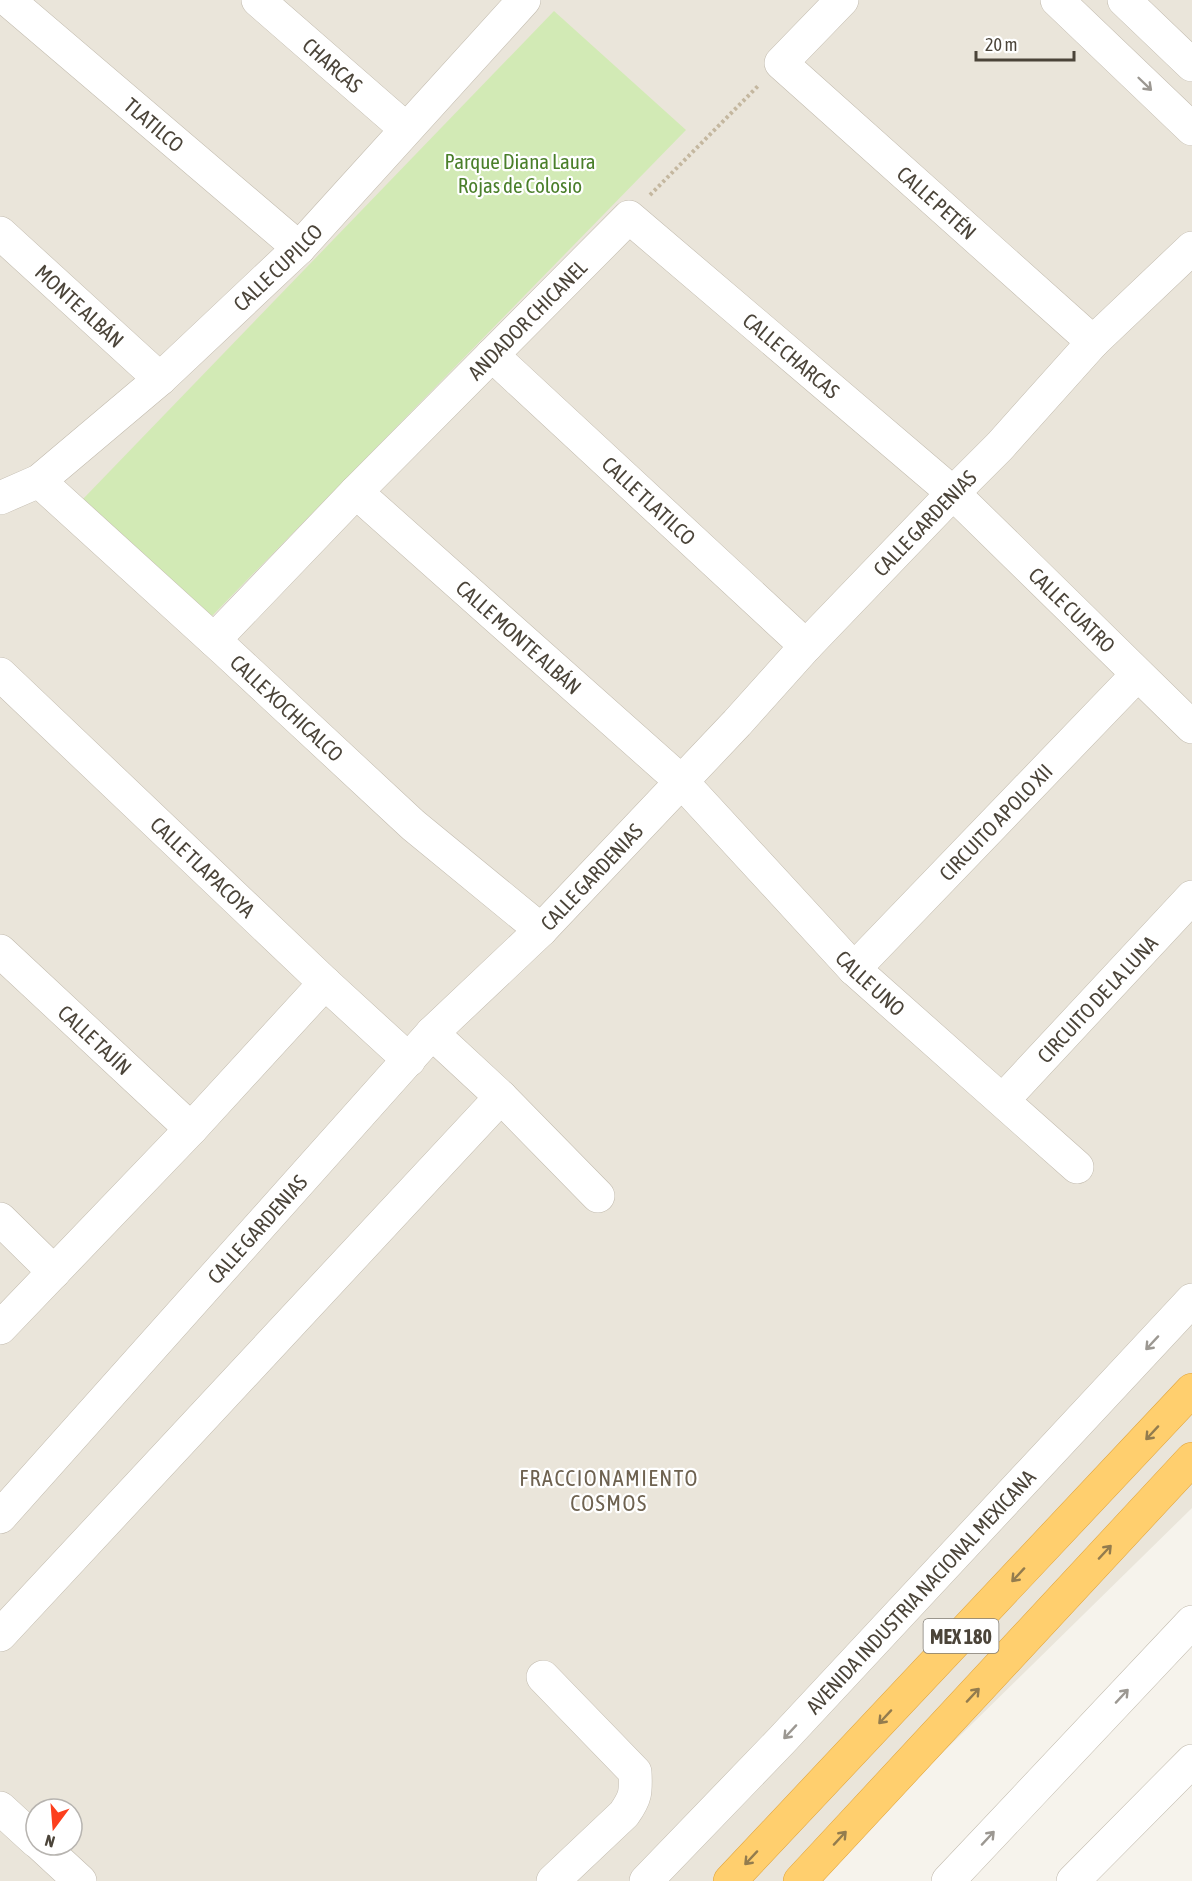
<svg xmlns="http://www.w3.org/2000/svg" width="1192" height="1881" font-family="'Asap Condensed',sans-serif">
<style>
.residential{fill:#eae5da;fill-rule:evenodd}
.green{fill:#d2eab5}
.lines{fill:none;stroke-linecap:round;stroke-linejoin:round}
.minor-casing{stroke:#c2bbae;stroke-width:34}
.highway-casing{stroke:#e0a43c;stroke-width:34}
.path{stroke:#c4b79f;stroke-width:4;stroke-dasharray:3 3;stroke-linecap:butt}
.minor{stroke:#fff;stroke-width:33}
.highway{stroke:#ffcf6e;stroke-width:33}
.oneway{stroke:#9c9892}
.oneway2{stroke:#937c4e}
.labels{text-anchor:middle;dominant-baseline:central;stroke-width:4.5;stroke-linejoin:round;paint-order:stroke}
.shield{fill:#fff;stroke:#817c74;stroke-width:1.5}
.shield-label{font-size:20px;font-weight:bold;fill:#4b4439}
.street-label{font-size:21px;fill:#4b4439;stroke:#fff}
.park-label{font-size:21px;fill:#4a7f2a;stroke:#fff}
.neighbourhood-label{font-size:22px;letter-spacing:1.5px;fill:#6e6250;stroke:#fff}
</style>
<rect width="100%" height="100%" fill="#f6f3ec"/>
<path class="residential" d="M 0,0 L 1192,0 L 1192,1508 L 812,1881 L 0,1881 ZM 36,1809 L 72,1809 L 72,1845 L 36,1845 Z"/>
<path class="green" d="M 554,11 L 686,130 L 211,617 L 83,499 Z"/>
<g class="lines">
<defs>
<g id="minor">
<path id="s1" d="M 8,0 L 299,248"/>
<path id="s2" d="M 258,0 L 406,129"/>
<path id="s3" d="M 842,0 L 781,63 L 1093,342"/>
<path d="M 1057,0 L 1192,129"/>
<path d="M 1124,0 L 1192,65"/>
<path id="s4" d="M 0,233 L 160,379"/>
<path id="s5" d="M 492,355 L 806,646"/>
<path id="s6" d="M 39,481 L 227,652 L 413,825 L 541,930"/>
<path id="s7" d="M 356,492 L 682,782 L 854,969 L 1077,1167"/>
<path id="s8" d="M 0,498 L 39,481 L 160,379 L 299,248 L 524,0"/>
<path id="s9" d="M 214,640 L 356,492 L 629,217 L 953,493 L 1192,727"/>
<path id="s10" d="M 0,674 L 325,983 L 409,1060"/>
<path id="s11" d="M 0,951 L 191,1129"/>
<path id="s12" d="M 854,969 L 1137,675"/>
<path d="M 432,1033 L 501,1097 L 598,1196"/>
<path id="s13" d="M 1003,1100 L 1192,897"/>
<path d="M 0,1219 L 54,1272"/>
<path d="M 0,1328 L 191,1129 L 325,983"/>
<path id="s14" d="M 0,1517 L 432,1033 L 541,930 L 737,723 L 806,646 L 953,493 L 1000,446 L 1093,342 L 1192,248"/>
<path d="M 0,1635 L 501,1097"/>
<path d="M 543,1677 L 635,1772 C 636,1792 636,1797 624,1814 L 553,1881"/>
<path d="M 0,1808 L 36,1841"/>
<path d="M 41,1845 L 80,1881"/>
<path id="s15" d="M 646,1881 L 781,1741 L 1192,1300"/>
<path d="M 948,1881 L 1192,1622"/>
<path d="M 1073,1881 L 1192,1761"/>
</g>
<g id="highway">
<path d="M 730,1881 L 1192,1390"/>
<path d="M 800,1881 L 1192,1459"/>
</g>
</defs>
<use href="#minor" class="minor-casing"/>
<use href="#highway" class="highway-casing"/>
<path class="path" d="M 650,195 L 759,85"/>
<use href="#minor" class="minor"/>
<use href="#highway" class="highway"/>
</g>
<defs><path id="oneway-shaft" d="M-6 0H5M1.5-3L5.5 0L1.5 3" fill="none" stroke-width="1.6" stroke-linecap="round" stroke-linejoin="round" transform="scale(1.5)"/></defs>
<g class="oneway">
<use href="#oneway-shaft" transform="translate(1145 84) rotate(44)"/>
<use href="#oneway-shaft" transform="translate(1152 1343) rotate(133)"/>
<use href="#oneway-shaft" transform="translate(1122 1696) rotate(-47)"/>
<use href="#oneway-shaft" transform="translate(790 1732) rotate(133)"/>
<use href="#oneway-shaft" transform="translate(988 1838) rotate(-47)"/>
</g>
<g class="oneway2">
<use href="#oneway-shaft" transform="translate(1152 1433) rotate(133)"/>
<use href="#oneway-shaft" transform="translate(1105 1552) rotate(-47)"/>
<use href="#oneway-shaft" transform="translate(1018 1575) rotate(133)"/>
<use href="#oneway-shaft" transform="translate(973 1695) rotate(-47)"/>
<use href="#oneway-shaft" transform="translate(885 1717) rotate(133)"/>
<use href="#oneway-shaft" transform="translate(840 1838) rotate(-47)"/>
<use href="#oneway-shaft" transform="translate(751 1858) rotate(133)"/>
</g>
<g class="labels">
<rect class="shield" x="923.5" y="1619" width="75" height="34" rx="4.5"/>
<g class="shield-label">
<text x="961" y="1636">MEX 180</text>
</g>
<g class="street-label">
<text stroke="none"><textPath href="#s2" startOffset="99">CHARCAS</textPath></text>
<text stroke="none"><textPath href="#s1" startOffset="192">TLATILCO</textPath></text>
<text stroke="none"><textPath href="#s3" startOffset="297">CALLE PETÉN</textPath></text>
<text stroke="none"><textPath href="#s8" startOffset="363">CALLE CUPILCO</textPath></text>
<text stroke="none"><textPath href="#s4" startOffset="108">MONTE ALBÁN</textPath></text>
<text stroke="none"><textPath href="#s9" startOffset="448">ANDADOR CHICANEL</textPath></text>
<text stroke="none"><textPath href="#s9" startOffset="806">CALLE CHARCAS</textPath></text>
<text stroke="none"><textPath href="#s5" startOffset="214">CALLE TLATILCO</textPath></text>
<text stroke="none"><textPath href="#s14" startOffset="1358">CALLE GARDENIAS</textPath></text>
<text stroke="none"><textPath href="#s9" startOffset="1185">CALLE CUATRO</textPath></text>
<text stroke="none"><textPath href="#s7" startOffset="218">CALLE MONTE ALBÁN</textPath></text>
<text stroke="none"><textPath href="#s6" startOffset="336">CALLE XOCHICALCO</textPath></text>
<text stroke="none"><textPath href="#s12" startOffset="204">CIRCUITO APOLO XII</textPath></text>
<text stroke="none"><textPath href="#s10" startOffset="280">CALLE TLAPACOYA</textPath></text>
<text stroke="none"><textPath href="#s14" startOffset="872">CALLE GARDENIAS</textPath></text>
<text stroke="none"><textPath href="#s7" startOffset="712">CALLE UNO</textPath></text>
<text stroke="none"><textPath href="#s13" startOffset="138">CIRCUITO DE LA LUNA</textPath></text>
<text stroke="none"><textPath href="#s11" startOffset="130">CALLE TAJÍN</textPath></text>
<text stroke="none"><textPath href="#s14" startOffset="386">CALLE GARDENIAS</textPath></text>
<text stroke="none"><textPath href="#s15" startOffset="399">AVENIDA INDUSTRIA NACIONAL MEXICANA</textPath></text>
</g>
<g class="park-label">
<text x="520" y="161">Parque Diana Laura<tspan x="520" dy="24">Rojas de Colosio</tspan></text>
</g>
<g class="neighbourhood-label">
<text x="609" y="1478">FRACCIONAMIENTO<tspan x="609" dy="25">COSMOS</tspan></text>
</g>
</g>
<g transform="translate(54 1827) rotate(196)"><circle r="28" fill="#ffffff" stroke="#b7b4b0" stroke-width="1.5"/>
<path d="M0-4.5L10 22L0 15L-10 22Z" fill="#fc3f1d"/>
<text y="-9" font-size="16" font-weight="bold" text-anchor="middle" fill="#4b4439">N</text>
</g>
<path d="M976 51v9h98v-9" fill="none" stroke="#4b4439" stroke-width="3"/>
<text x="985" y="51" font-size="18" fill="#4b4439" stroke="#ffffff" stroke-width="4.5" paint-order="stroke">20 m</text>
</svg>
